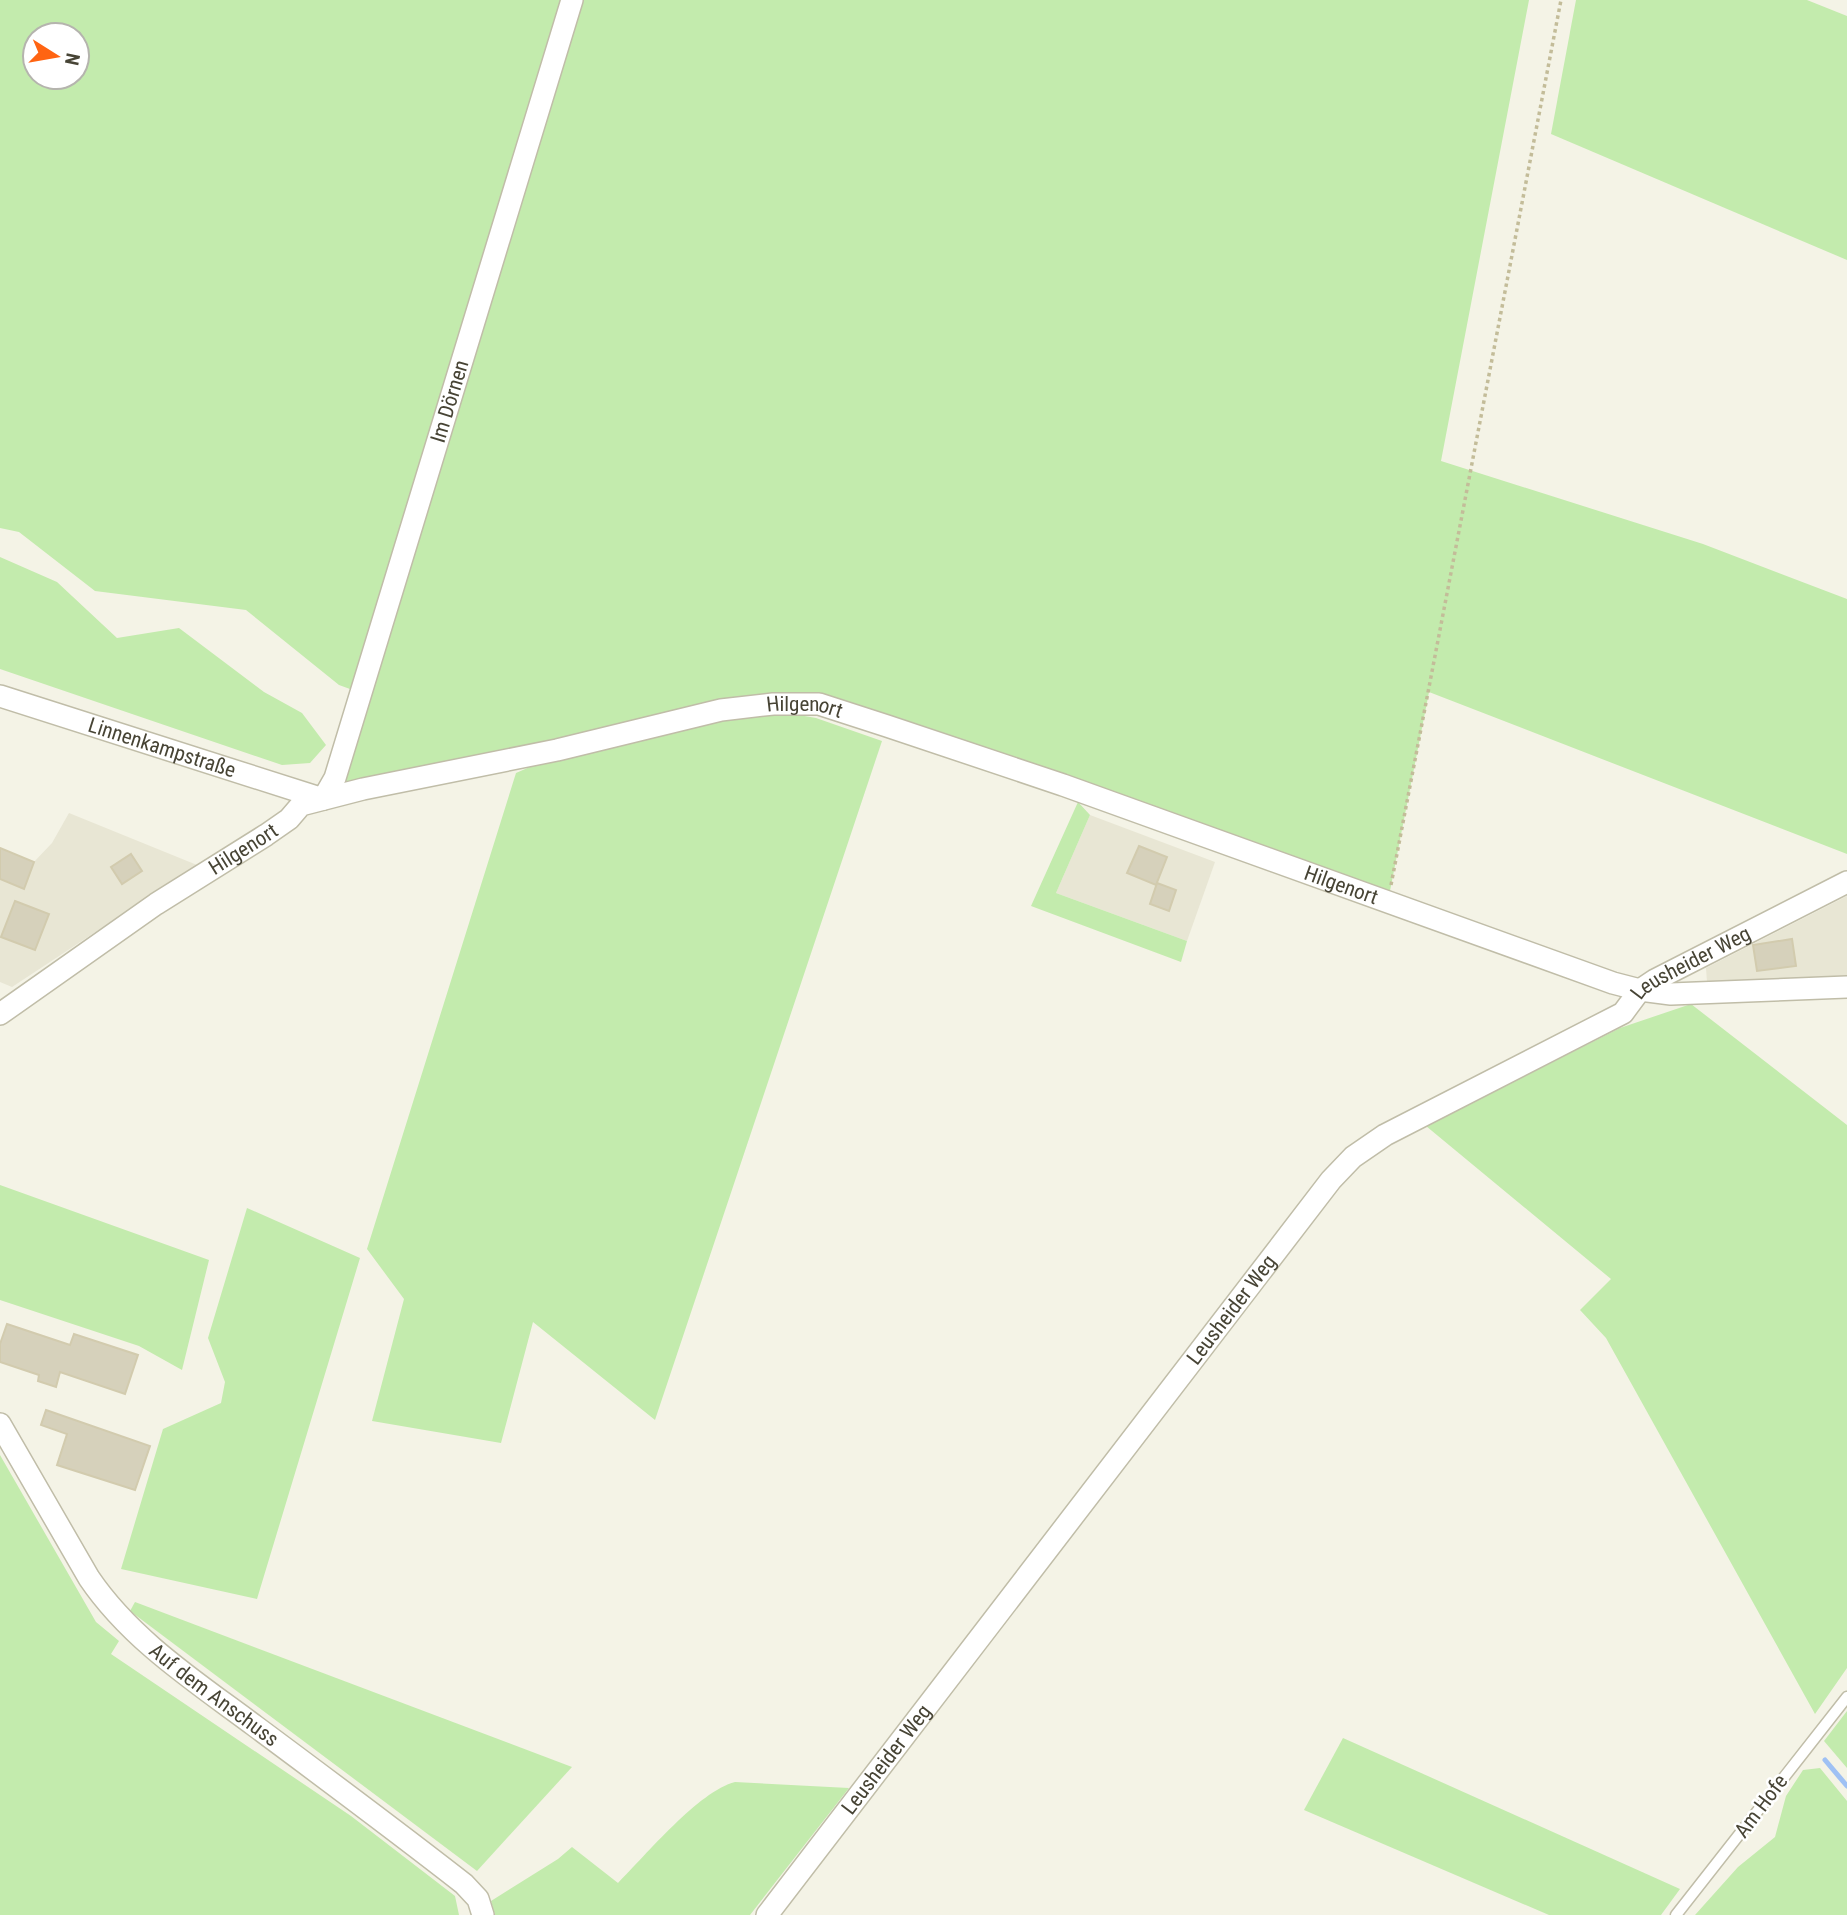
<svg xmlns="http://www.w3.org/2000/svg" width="1847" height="1915" font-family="'Roboto Condensed',sans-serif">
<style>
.residential{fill:#e8e6d4}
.green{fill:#c3ebad;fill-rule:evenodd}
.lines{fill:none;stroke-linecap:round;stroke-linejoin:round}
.stream{stroke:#9fc1f4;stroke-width:5}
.building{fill:#d6d1bb;stroke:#d2cbae;stroke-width:2}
.service-casing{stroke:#c0bda8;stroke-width:13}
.minor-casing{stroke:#c0bda8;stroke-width:24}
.path{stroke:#c3bc99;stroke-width:3.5;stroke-dasharray:3.5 3.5;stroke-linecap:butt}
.service{stroke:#fff;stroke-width:10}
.minor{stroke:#fff;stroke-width:21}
.labels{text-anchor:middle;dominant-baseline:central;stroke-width:5;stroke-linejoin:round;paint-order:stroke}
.street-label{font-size:21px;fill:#474435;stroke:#fff}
</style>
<rect width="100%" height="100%" fill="#f4f3e6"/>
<g class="residential">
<path d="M 69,813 L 197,865 L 12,987 L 0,982 L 0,848 L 34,862 L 52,843 Z"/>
<path d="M 1090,815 L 1215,862 L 1187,941 L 1056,893 Z"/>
<path d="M 1847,896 L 1847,977 L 1707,982 L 1706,968 Z"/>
</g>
<g class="green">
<path d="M 0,0 L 1529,0 L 1441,461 L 1703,544 L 1847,599 L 1847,854 L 1429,692 L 1388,901 L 819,704 L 773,704 L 323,799 L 361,693 L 339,685 L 246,610 L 95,591 L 19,532 L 0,528 ZM 35,35 L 77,35 L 77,77 L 35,77 Z"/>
<path d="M 1576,0 L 1807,0 L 1847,16 L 1847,260 L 1551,134 Z"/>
<path d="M 0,557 L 57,582 L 117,638 L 179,628 L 264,692 L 302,713 L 326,745 L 310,763 L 282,765 L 0,669 Z"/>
<path d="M 770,710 L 816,718 L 882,741 L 655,1420 L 533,1322 L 501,1443 L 372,1421 L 404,1299 L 367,1249 L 516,773 L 555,756 Z"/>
<path d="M 1078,802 L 1090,815 L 1056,893 L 1187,941 L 1181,962 L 1031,906 Z"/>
<path d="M 1691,1004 L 1847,1125 L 1847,1668 L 1815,1714 L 1606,1338 L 1580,1310 L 1611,1279 L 1426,1126 L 1620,1028 Z"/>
<path d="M 0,1185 L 209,1260 L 182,1370 L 139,1346 L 0,1300 Z"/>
<path d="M 247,1208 L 360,1258 L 257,1599 L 121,1569 L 163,1429 L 221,1403 L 225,1382 L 208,1338 Z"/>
<path d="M 0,1455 L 96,1622 L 119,1641 L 111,1654 L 351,1816 L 455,1896 L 459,1915 L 0,1915 Z"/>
<path d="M 135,1602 L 572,1767 L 477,1871 L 130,1611 Z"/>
<path d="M 1847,1711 L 1847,1768 L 1824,1741 Z"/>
<path d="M 1343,1738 L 1680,1889 L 1661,1915 L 1549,1915 L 1304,1810 Z"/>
<path d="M 1820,1768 L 1847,1801 L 1847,1915 L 1695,1915 L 1738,1867 L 1775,1837 L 1786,1796 L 1803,1770 Z"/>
<path d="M 735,1782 L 849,1788 L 750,1915 L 495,1915 L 491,1901 L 558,1859 L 572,1847 L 618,1883 C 646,1855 699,1791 735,1782 Z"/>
</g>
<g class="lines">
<path class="stream" d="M 1825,1760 L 1847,1786"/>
</g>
<g class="building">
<path d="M 1139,846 L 1167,857 L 1156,885 L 1127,873 Z"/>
<path d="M 0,848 L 34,862 L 24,889 L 0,879 Z"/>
<path d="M 131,854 L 142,871 L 122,884 L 111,867 Z"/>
<path d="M 1157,883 L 1176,890 L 1169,911 L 1150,904 Z"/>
<path d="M 15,901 L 49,914 L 35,950 L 1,937 Z"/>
<path d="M 1792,939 L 1796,966 L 1757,971 L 1753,945 Z"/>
<path d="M 7,1324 L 70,1345 L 74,1334 L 138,1355 L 125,1394 L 60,1372 L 56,1387 L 38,1381 L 39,1375 L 0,1362 L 0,1344 Z"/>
<path d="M 46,1410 L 150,1446 L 135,1490 L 57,1465 L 67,1434 L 41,1425 Z"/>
</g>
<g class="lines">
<defs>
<path id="service" d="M 1676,1915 L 1847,1697"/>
<g id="minor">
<path id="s1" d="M 0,696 L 323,799"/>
<path id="s2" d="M 323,799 L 335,778 L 572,0"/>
<path id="s3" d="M 0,1014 L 156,904 L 266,835 L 289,819 L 301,805 L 363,789 L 557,750 L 721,710 L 773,704 L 819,704 L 887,726 L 1063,785 L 1613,983 L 1640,990 L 1671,994 L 1847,987"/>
<path id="s4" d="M 0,1424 L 89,1578 C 131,1640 196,1682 255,1726 C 325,1778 395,1830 464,1884 L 478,1899 L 483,1915"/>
<path id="s5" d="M 767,1915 L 1331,1180 L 1353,1157 L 1385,1135 L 1623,1013 L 1640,990 L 1655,980 L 1847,882"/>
</g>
</defs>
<use href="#service" class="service-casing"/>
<use href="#minor" class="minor-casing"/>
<path class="path" d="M 1391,885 L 1561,0"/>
<use href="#service" class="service"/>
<use href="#minor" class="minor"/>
</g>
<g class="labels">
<g class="street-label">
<text stroke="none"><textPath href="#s2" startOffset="418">Im Dörnen</textPath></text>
<text stroke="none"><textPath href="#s3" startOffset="882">Hilgenort</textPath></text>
<text stroke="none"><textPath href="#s1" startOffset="170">Linnenkampstraße</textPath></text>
<text stroke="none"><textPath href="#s3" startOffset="294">Hilgenort</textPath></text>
<text stroke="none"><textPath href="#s3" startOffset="1449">Hilgenort</textPath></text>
<text stroke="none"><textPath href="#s5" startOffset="1351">Leusheider Weg</textPath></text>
<text stroke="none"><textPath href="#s5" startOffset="763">Leusheider Weg</textPath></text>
<text stroke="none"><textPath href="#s4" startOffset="350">Auf dem Anschuss</textPath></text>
<text stroke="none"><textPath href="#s5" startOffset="196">Leusheider Weg</textPath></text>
<text transform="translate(1761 1806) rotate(-53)">Am Hofe</text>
</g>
</g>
<g transform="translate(56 56) rotate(101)"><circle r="33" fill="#ffffff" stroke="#b5b4ae" stroke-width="2"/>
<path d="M0-5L12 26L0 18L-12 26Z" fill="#ff6412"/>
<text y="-10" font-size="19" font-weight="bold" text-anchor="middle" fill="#474435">N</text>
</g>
</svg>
